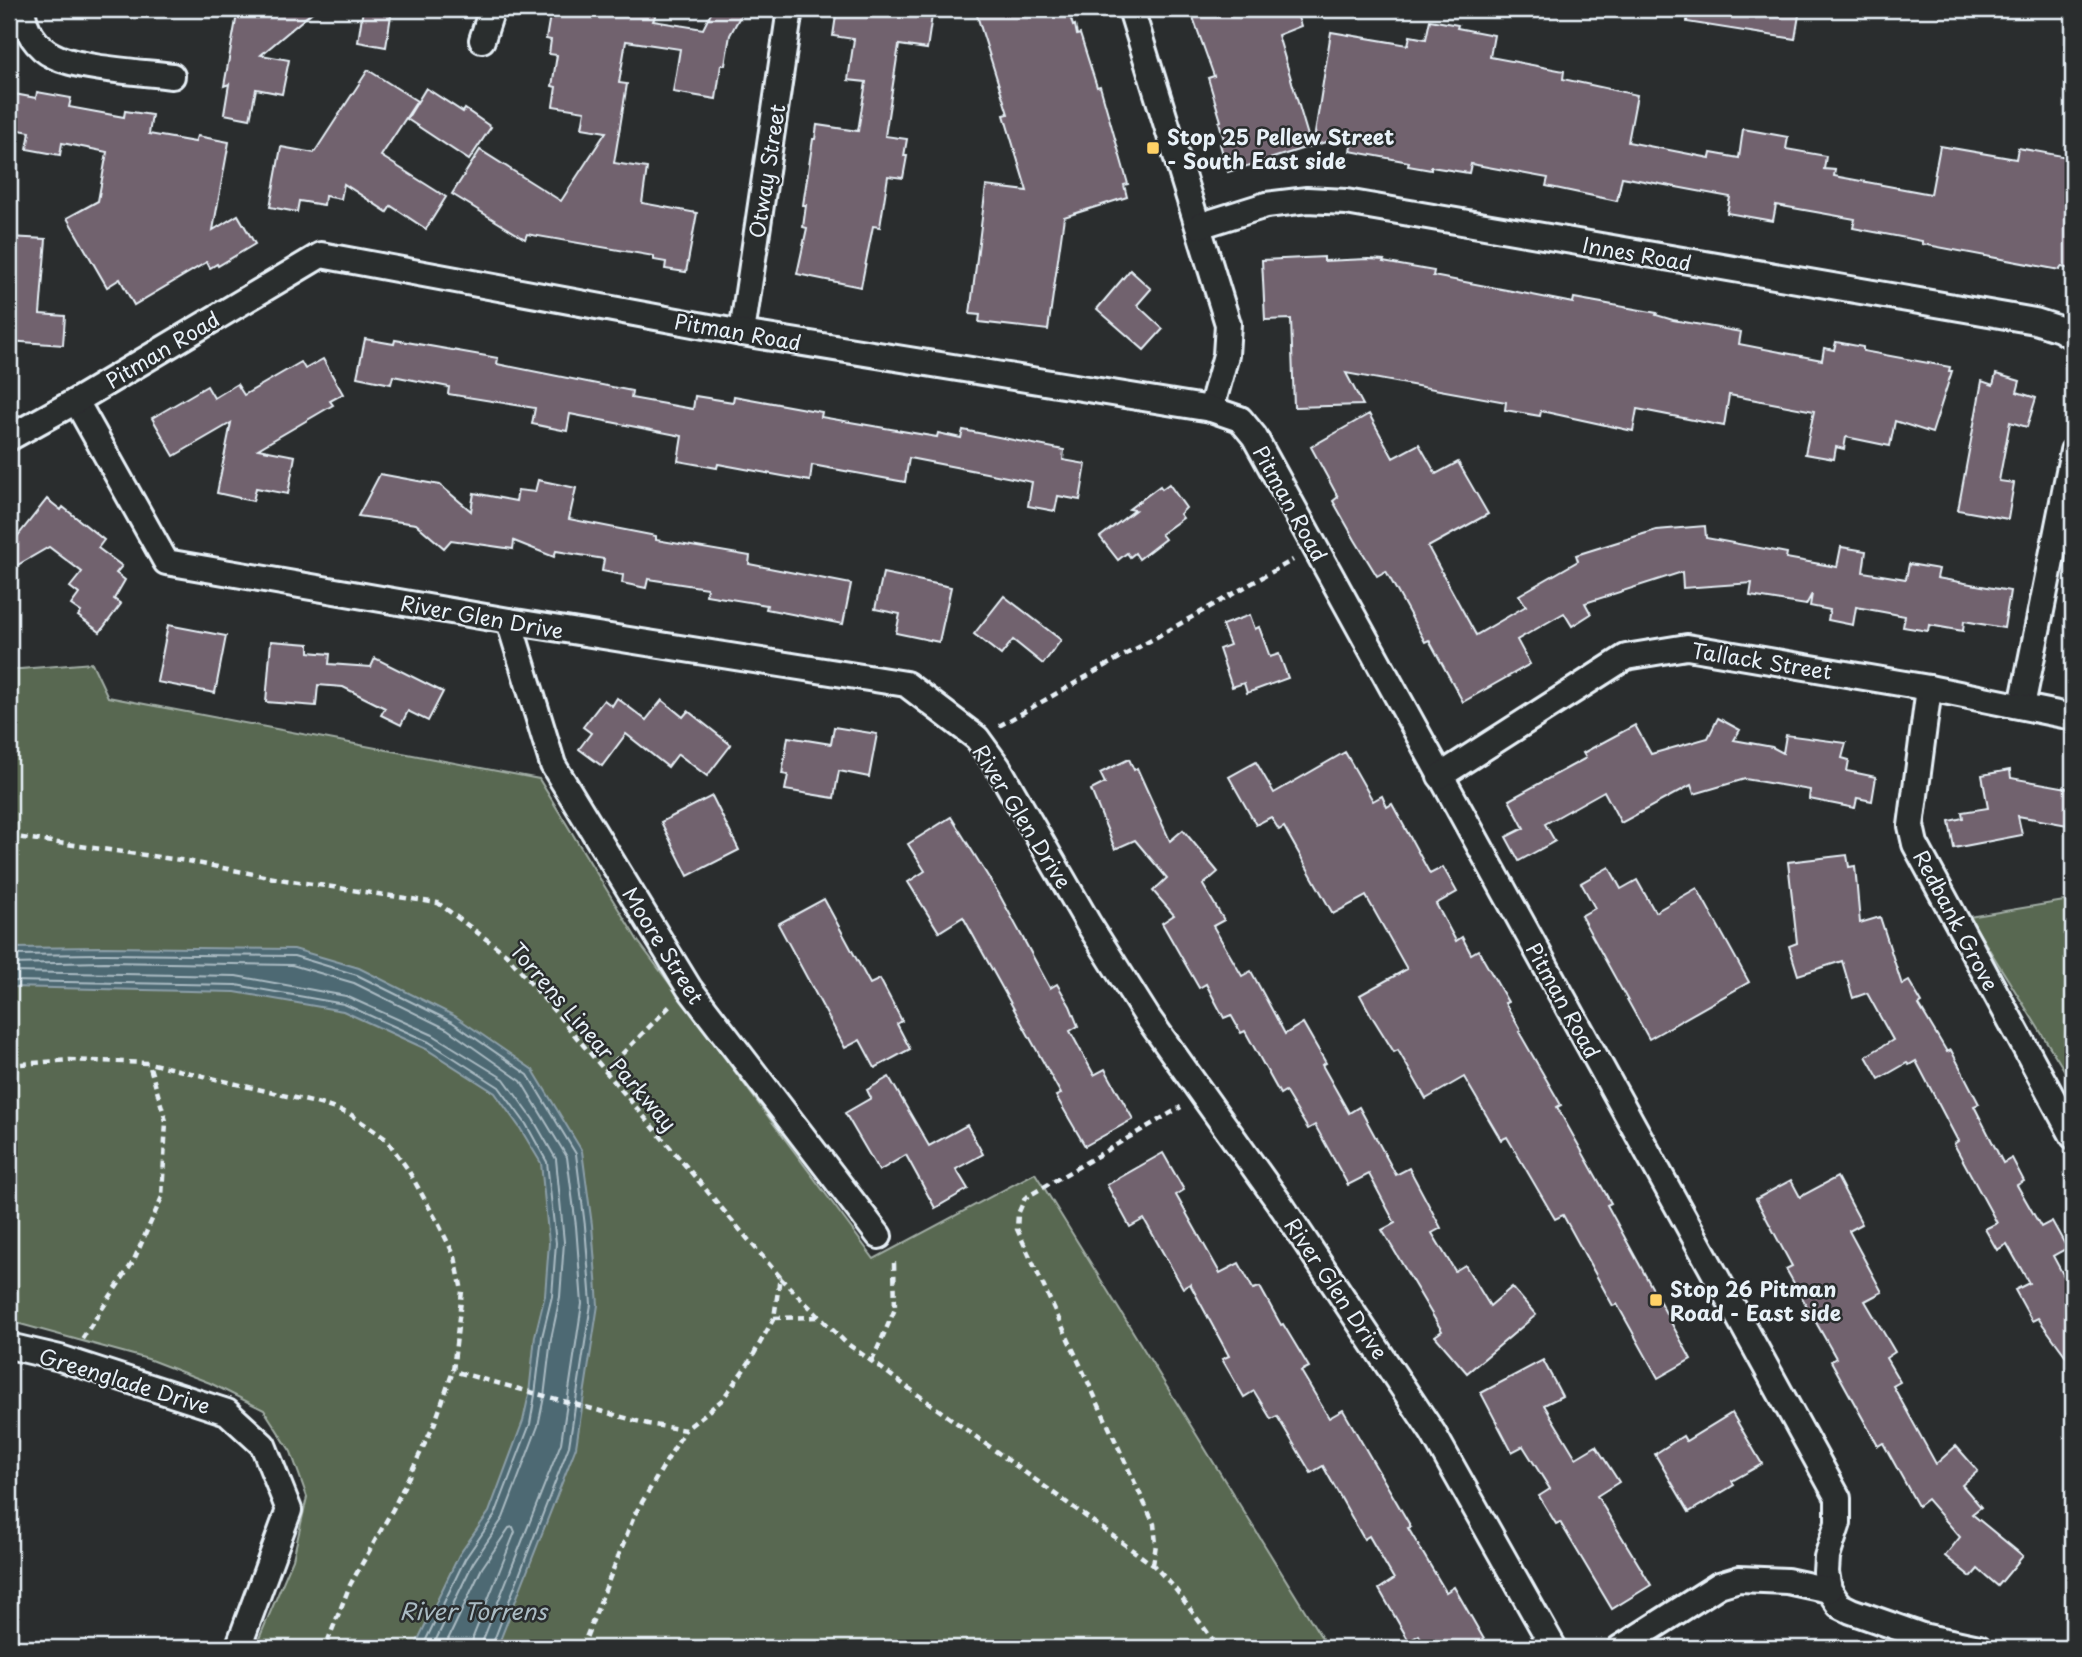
<svg xmlns="http://www.w3.org/2000/svg" width="2082" height="1657" font-family="'Playpen Sans',sans-serif">
<style>
.green{fill:#596851;stroke:#a0aca4;stroke-width:2}
.water{fill:#4e6973;stroke:#8c9fa8;stroke-width:2}
.lines{fill:none;stroke-linecap:round;stroke-linejoin:round}
.shore{stroke:#aabbc3;stroke-width:2}
.building{fill:#71626e;stroke:#e8f1f8;stroke-width:2}
.minor-casing{stroke:#e8f1f8;stroke-width:30}
.path{stroke:#e8f1f8;stroke-width:4.5;stroke-dasharray:7 5;stroke-linecap:butt}
.minor{stroke:#2a2d2e;stroke-width:24}
.poi-dot{fill:#ffd166;stroke:#2a2d2e;stroke-width:2.5}
.labels{text-anchor:middle;dominant-baseline:central;stroke-width:5;stroke-linejoin:round;paint-order:stroke}
.poi-label{font-size:21px;font-weight:bold;fill:#e8f1f8;stroke:#2a2d2e;text-anchor:start}
.street-label{font-size:21px;fill:#e8f1f8;stroke:#2a2d2e}
.water-label{font-size:23px;font-style:italic;fill:#aabbc3;stroke:#2a2d2e}
</style>
<rect width="100%" height="100%" fill="#2a2d2e"/>
<filter id="ink" filterUnits="userSpaceOnUse"><feTurbulence type="fractalNoise" baseFrequency=".0143" numOctaves="2"/><feDisplacementMap in="SourceGraphic" scale="14" xChannelSelector="R" yChannelSelector="G"/><feConvolveMatrix kernelMatrix="1 2 1 2 8 2 1 2 1" color-interpolation-filters="sRGB"/></filter>
<g filter="url(#ink)">
<g class="green">
<path d="M 92,663 L 108,697 L 539,779 L 638,941 L 874,1259 L 1035,1173 L 1328,1648 L 255,1648 L 293,1559 L 307,1497 L 291,1452 L 264,1410 L 210,1383 L 148,1359 L 9,1321 L 9,670 Z"/>
<path d="M 2064,901 L 2073,903 L 2073,1084 L 1969,917 Z"/>
</g>
<path class="water" d="M 105,947 L 294,949 L 359,968 L 455,1016 L 533,1070 L 582,1151 L 592,1225 L 598,1305 L 576,1447 L 497,1648 L 414,1648 L 459,1555 L 489,1512 L 523,1421 L 529,1394 L 535,1336 L 545,1295 L 549,1243 L 541,1163 L 520,1128 L 495,1093 L 426,1049 L 343,1011 L 235,992 L 9,987 L 9,948 Z"/>
<g class="lines">
<g class="shore">
<path d="M 9,955 L 105,954 L 294,956 L 357,975 L 452,1022 L 528,1075 L 576,1154 L 585,1226 L 591,1304 L 569,1446 L 491,1648"/>
<path d="M 9,964 L 105,962 L 292,965 L 354,983 L 447,1029 L 521,1081 L 567,1157 L 576,1226 L 582,1304 L 561,1443 L 483,1640 L 482,1648"/>
<path d="M 9,972 L 236,976 L 346,996 L 433,1035 L 504,1079 L 533,1119 L 556,1159 L 564,1242 L 560,1297 L 551,1339 L 544,1397 L 538,1426 L 503,1518 L 473,1563 L 432,1648"/>
<path d="M 9,981 L 236,985 L 344,1004 L 429,1042 L 499,1087 L 526,1124 L 547,1162 L 556,1243 L 552,1296 L 542,1337 L 535,1395 L 530,1424 L 495,1515 L 465,1559 L 422,1648"/>
<path d="M 444,1648 L 482,1568 L 509,1528 L 513,1527 L 515,1532 L 473,1637 L 472,1648"/>
</g>
</g>
<g class="building">
<path d="M 238,9 L 316,9 L 261,55 L 289,60 L 282,94 L 256,89 L 250,119 L 224,114 L 229,84 L 224,86 Z"/>
<path d="M 363,9 L 392,9 L 386,47 L 358,42 Z"/>
<path d="M 551,9 L 658,9 L 653,21 L 703,29 L 713,9 L 744,9 L 730,35 L 725,65 L 721,65 L 716,99 L 673,92 L 680,49 L 626,41 L 619,83 L 627,84 L 614,163 L 647,168 L 642,203 L 697,213 L 686,272 L 665,269 L 666,262 L 654,260 L 654,256 L 527,234 L 525,239 L 452,194 L 480,150 L 561,201 L 606,132 L 582,128 L 585,111 L 553,106 L 556,87 L 552,86 L 557,55 L 549,54 L 551,40 L 546,39 Z"/>
<path d="M 837,9 L 933,9 L 927,49 L 899,45 L 885,136 L 907,139 L 904,156 L 907,156 L 903,178 L 888,176 L 880,227 L 873,226 L 861,287 L 797,274 L 807,228 L 803,227 L 806,205 L 803,205 L 813,139 L 815,139 L 817,125 L 858,131 L 866,82 L 848,80 L 854,39 L 833,36 Z"/>
<path d="M 975,9 L 1068,9 L 1073,26 L 1075,25 L 1077,35 L 1080,34 L 1097,87 L 1100,86 L 1128,184 L 1124,185 L 1127,197 L 1064,217 L 1048,330 L 979,322 L 980,315 L 970,314 L 986,186 L 1027,191 L 1004,115 L 1008,114 Z"/>
<path d="M 1190,9 L 1295,9 L 1301,26 L 1278,35 L 1311,146 L 1228,172 L 1220,144 L 1225,143 L 1219,122 L 1221,121 L 1208,78 L 1214,76 Z"/>
<path d="M 1688,9 L 1800,9 L 1795,39 L 1687,22 Z"/>
<path d="M 1430,20 L 1458,25 L 1457,28 L 1494,35 L 1490,57 L 1564,71 L 1563,79 L 1637,95 L 1628,142 L 1710,158 L 1711,153 L 1739,158 L 1743,129 L 1788,137 L 1786,149 L 1826,156 L 1824,169 L 1835,170 L 1834,176 L 1931,194 L 1940,146 L 2016,159 L 2018,148 L 2073,158 L 2073,269 L 2061,267 L 2060,270 L 1922,244 L 1922,241 L 1853,228 L 1855,219 L 1776,205 L 1773,221 L 1727,213 L 1730,197 L 1622,177 L 1617,201 L 1546,186 L 1548,178 L 1471,164 L 1469,173 L 1431,167 L 1431,170 L 1408,166 L 1409,162 L 1350,151 L 1354,133 L 1313,146 L 1331,32 L 1408,45 L 1410,36 L 1426,39 Z"/>
<path d="M 368,70 L 417,101 L 381,156 L 446,197 L 426,229 L 391,206 L 387,212 L 344,184 L 341,199 L 325,196 L 324,205 L 299,201 L 297,212 L 270,207 L 281,147 L 314,153 Z"/>
<path d="M 426,88 L 463,112 L 465,109 L 491,127 L 469,160 L 407,119 Z"/>
<path d="M 37,92 L 71,98 L 69,107 L 124,117 L 125,111 L 152,115 L 149,134 L 195,142 L 197,136 L 229,142 L 213,230 L 238,215 L 255,244 L 218,266 L 217,264 L 210,268 L 207,262 L 134,305 L 120,279 L 107,287 L 67,218 L 98,201 L 107,152 L 62,143 L 60,155 L 27,149 L 30,132 L 9,128 L 9,93 L 36,98 Z"/>
<path d="M 9,237 L 46,239 L 40,314 L 65,316 L 63,345 L 9,341 Z"/>
<path d="M 1324,257 L 1324,261 L 1368,259 L 1384,260 L 1383,262 L 1434,271 L 1433,276 L 1512,291 L 1573,303 L 1574,298 L 1657,313 L 1656,315 L 1673,320 L 1741,332 L 1739,344 L 1822,360 L 1824,348 L 1834,350 L 1836,342 L 1863,347 L 1863,351 L 1950,367 L 1949,371 L 1952,371 L 1932,433 L 1895,421 L 1890,446 L 1846,437 L 1844,449 L 1836,447 L 1834,459 L 1805,454 L 1814,411 L 1729,395 L 1724,426 L 1637,409 L 1633,431 L 1541,411 L 1540,416 L 1505,410 L 1506,402 L 1346,373 L 1363,405 L 1294,407 L 1291,319 L 1265,320 L 1262,260 Z"/>
<path d="M 1130,270 L 1151,289 L 1137,305 L 1163,329 L 1144,350 L 1097,309 Z"/>
<path d="M 365,339 L 394,344 L 395,340 L 498,358 L 497,364 L 632,391 L 631,398 L 693,409 L 695,396 L 733,402 L 734,396 L 822,412 L 821,417 L 937,437 L 938,433 L 961,438 L 963,430 L 1064,450 L 1063,460 L 1086,464 L 1080,500 L 1058,496 L 1055,511 L 1028,506 L 1032,482 L 909,458 L 905,482 L 812,465 L 810,481 L 718,464 L 717,468 L 678,461 L 682,436 L 570,414 L 567,431 L 532,424 L 535,408 L 448,394 L 449,387 L 393,376 L 391,384 L 357,377 Z"/>
<path d="M 323,359 L 343,394 L 330,401 L 333,405 L 258,449 L 295,456 L 288,494 L 256,488 L 253,501 L 217,493 L 231,423 L 174,456 L 152,418 L 207,386 L 214,398 L 237,384 L 244,395 L 301,362 L 305,369 Z"/>
<path d="M 1996,374 L 2020,381 L 2017,392 L 2036,398 L 2027,427 L 2010,422 L 1999,481 L 2014,483 L 2008,519 L 1958,510 L 1982,381 L 1993,385 Z"/>
<path d="M 1369,414 L 1393,458 L 1419,444 L 1436,474 L 1458,462 L 1488,514 L 1428,547 L 1476,635 L 1526,606 L 1519,595 L 1578,561 L 1576,555 L 1656,530 L 1705,526 L 1706,538 L 1787,553 L 1786,558 L 1837,567 L 1841,547 L 1866,551 L 1863,572 L 1906,579 L 1909,564 L 1939,569 L 1937,578 L 2010,591 L 2004,628 L 1964,621 L 1963,631 L 1929,625 L 1928,631 L 1903,627 L 1905,616 L 1856,607 L 1853,625 L 1828,620 L 1830,610 L 1810,606 L 1812,594 L 1806,605 L 1750,596 L 1752,583 L 1683,588 L 1682,572 L 1585,603 L 1591,614 L 1572,626 L 1564,613 L 1517,640 L 1530,664 L 1463,702 L 1429,640 L 1425,642 L 1386,571 L 1377,576 L 1355,540 L 1333,501 L 1338,497 L 1311,447 Z"/>
<path d="M 380,474 L 440,485 L 471,511 L 474,493 L 516,501 L 518,490 L 535,492 L 538,480 L 576,488 L 569,519 L 656,536 L 656,540 L 750,556 L 749,564 L 851,584 L 843,624 L 766,609 L 767,605 L 706,595 L 707,588 L 648,579 L 646,588 L 622,583 L 623,575 L 602,571 L 604,559 L 556,551 L 554,557 L 514,541 L 513,549 L 451,540 L 444,548 L 416,524 L 358,516 Z"/>
<path d="M 1169,484 L 1186,508 L 1180,514 L 1183,518 L 1161,534 L 1165,539 L 1139,559 L 1135,553 L 1130,557 L 1127,553 L 1118,560 L 1100,537 L 1135,510 L 1129,509 L 1160,486 L 1162,489 Z"/>
<path d="M 47,499 L 61,510 L 63,507 L 104,540 L 98,548 L 122,566 L 116,573 L 125,580 L 114,599 L 121,604 L 100,632 L 78,616 L 81,612 L 71,605 L 79,594 L 70,587 L 82,572 L 49,547 L 9,570 L 9,547 Z"/>
<path d="M 883,573 L 951,587 L 939,642 L 896,633 L 900,614 L 875,609 Z"/>
<path d="M 1004,596 L 1061,640 L 1043,664 L 1013,640 L 1001,655 L 974,634 Z"/>
<path d="M 1250,615 L 1255,629 L 1259,627 L 1270,657 L 1279,654 L 1288,678 L 1247,693 L 1244,683 L 1232,687 L 1219,649 L 1230,645 L 1222,625 Z"/>
<path d="M 168,625 L 226,636 L 215,693 L 157,682 Z"/>
<path d="M 271,641 L 309,644 L 309,652 L 330,654 L 329,664 L 371,667 L 375,658 L 443,692 L 428,721 L 408,711 L 401,725 L 381,715 L 385,708 L 343,687 L 318,685 L 316,706 L 266,702 Z"/>
<path d="M 617,698 L 646,720 L 662,700 L 683,717 L 688,711 L 731,745 L 707,776 L 678,754 L 668,767 L 626,734 L 602,766 L 579,749 L 591,733 L 583,727 L 604,700 L 612,706 Z"/>
<path d="M 1718,718 L 1740,730 L 1734,740 L 1772,747 L 1783,753 L 1786,735 L 1846,743 L 1842,758 L 1849,760 L 1847,771 L 1876,777 L 1872,801 L 1857,798 L 1855,808 L 1809,799 L 1810,790 L 1745,779 L 1694,794 L 1691,785 L 1621,823 L 1604,791 L 1545,824 L 1555,841 L 1519,861 L 1506,837 L 1524,828 L 1509,800 L 1586,758 L 1583,753 L 1635,725 L 1651,754 L 1708,738 Z"/>
<path d="M 834,727 L 877,734 L 869,777 L 839,771 L 834,798 L 785,790 L 788,775 L 782,774 L 788,737 L 831,744 Z"/>
<path d="M 1345,752 L 1373,801 L 1382,796 L 1387,807 L 1392,804 L 1430,874 L 1443,867 L 1457,892 L 1436,904 L 1456,941 L 1462,937 L 1471,954 L 1478,950 L 1508,1002 L 1505,1003 L 1521,1031 L 1519,1032 L 1561,1105 L 1557,1107 L 1611,1203 L 1607,1205 L 1691,1359 L 1658,1378 L 1617,1304 L 1613,1306 L 1563,1215 L 1555,1219 L 1507,1137 L 1501,1140 L 1464,1077 L 1426,1099 L 1398,1050 L 1394,1052 L 1371,1015 L 1360,995 L 1407,969 L 1366,896 L 1333,914 L 1284,827 L 1279,830 L 1271,817 L 1256,825 L 1229,777 L 1256,762 L 1274,793 Z"/>
<path d="M 1129,759 L 1134,770 L 1137,768 L 1170,841 L 1183,830 L 1218,872 L 1203,885 L 1224,920 L 1213,926 L 1242,976 L 1251,971 L 1285,1034 L 1303,1023 L 1326,1063 L 1322,1065 L 1349,1113 L 1359,1107 L 1396,1175 L 1409,1168 L 1441,1228 L 1432,1233 L 1455,1271 L 1465,1265 L 1490,1306 L 1512,1287 L 1536,1315 L 1467,1373 L 1435,1336 L 1442,1331 L 1382,1230 L 1395,1223 L 1369,1174 L 1348,1185 L 1315,1125 L 1308,1129 L 1285,1091 L 1280,1094 L 1245,1031 L 1241,1033 L 1231,1015 L 1224,1018 L 1206,984 L 1199,988 L 1162,923 L 1174,915 L 1153,891 L 1167,878 L 1135,840 L 1115,849 L 1091,790 L 1105,783 L 1100,773 Z"/>
<path d="M 2010,770 L 2011,778 L 2073,789 L 2073,826 L 2018,816 L 2022,835 L 1954,848 L 1949,821 L 1963,818 L 1962,812 L 1988,808 L 1982,775 Z"/>
<path d="M 712,796 L 739,850 L 688,876 L 661,822 Z"/>
<path d="M 951,817 L 999,894 L 1050,988 L 1057,984 L 1070,1006 L 1078,1026 L 1070,1031 L 1094,1075 L 1105,1069 L 1133,1119 L 1085,1146 L 1056,1096 L 1061,1094 L 963,917 L 939,932 L 908,882 L 925,871 L 908,844 Z"/>
<path d="M 1847,855 L 1849,867 L 1855,866 L 1860,923 L 1880,917 L 1902,985 L 1909,981 L 1922,1003 L 1919,1005 L 1947,1052 L 1951,1050 L 1979,1104 L 1974,1106 L 2003,1163 L 2012,1158 L 2024,1181 L 2017,1185 L 2041,1227 L 2052,1221 L 2067,1248 L 2053,1256 L 2073,1293 L 2073,1366 L 2038,1318 L 2032,1321 L 2015,1290 L 2029,1283 L 2007,1244 L 1997,1250 L 1985,1229 L 1997,1223 L 1954,1144 L 1958,1141 L 1916,1061 L 1909,1065 L 1907,1063 L 1879,1079 L 1866,1056 L 1893,1040 L 1867,993 L 1853,998 L 1842,961 L 1798,975 L 1789,946 L 1797,943 L 1788,862 Z"/>
<path d="M 1609,867 L 1621,889 L 1637,880 L 1655,912 L 1697,888 L 1749,982 L 1649,1039 L 1581,916 L 1595,908 L 1581,883 Z"/>
<path d="M 824,899 L 870,984 L 880,979 L 902,1021 L 897,1024 L 910,1049 L 875,1068 L 860,1040 L 845,1048 L 778,924 Z"/>
<path d="M 889,1077 L 929,1146 L 967,1125 L 983,1154 L 956,1169 L 968,1189 L 935,1208 L 906,1155 L 879,1171 L 845,1113 L 871,1098 L 867,1090 Z"/>
<path d="M 1163,1153 L 1184,1190 L 1176,1195 L 1220,1273 L 1239,1263 L 1253,1289 L 1260,1287 L 1281,1325 L 1283,1324 L 1309,1367 L 1301,1371 L 1329,1418 L 1343,1410 L 1411,1527 L 1408,1528 L 1446,1592 L 1454,1587 L 1489,1648 L 1427,1648 L 1419,1635 L 1409,1641 L 1379,1589 L 1394,1579 L 1369,1536 L 1364,1539 L 1323,1466 L 1311,1473 L 1277,1416 L 1271,1419 L 1254,1391 L 1244,1397 L 1222,1359 L 1229,1356 L 1190,1284 L 1183,1288 L 1144,1219 L 1130,1227 L 1107,1185 Z"/>
<path d="M 1837,1177 L 1862,1224 L 1849,1231 L 1882,1292 L 1865,1301 L 1895,1352 L 1886,1358 L 1900,1382 L 1893,1386 L 1936,1464 L 1956,1446 L 1978,1471 L 1962,1485 L 1981,1507 L 1972,1514 L 2023,1556 L 1998,1586 L 1978,1569 L 1971,1577 L 1945,1556 L 1960,1537 L 1927,1499 L 1918,1506 L 1883,1443 L 1878,1446 L 1831,1361 L 1836,1358 L 1786,1269 L 1792,1266 L 1756,1199 L 1791,1180 L 1800,1197 Z"/>
<path d="M 1543,1360 L 1562,1396 L 1544,1405 L 1576,1458 L 1596,1446 L 1619,1482 L 1597,1496 L 1651,1585 L 1612,1609 L 1560,1522 L 1556,1524 L 1539,1496 L 1550,1489 L 1523,1446 L 1512,1452 L 1481,1393 Z"/>
<path d="M 1732,1413 L 1762,1464 L 1732,1481 L 1734,1485 L 1689,1512 L 1655,1454 L 1683,1436 L 1686,1441 Z"/>
</g>
<g class="lines">
<defs>
<g id="minor">
<path d="M 23,9 C 22,27 38,49 54,56 C 80,69 141,72 172,76"/>
<path d="M 1131,9 L 1228,324 L 1226,355 L 1211,409"/>
<path d="M 482,40 L 492,9"/>
<path d="M 1199,226 L 1266,205 L 1307,200 L 1346,202 L 2035,321 L 2060,329 L 2073,337"/>
<path d="M 742,333 L 790,9"/>
<path d="M 76,401 L 166,562 L 509,621 L 906,684 L 977,738 L 998,767 L 1088,923 L 1148,1018 L 1283,1208 L 1433,1433 L 1554,1648"/>
<path d="M 9,438 L 76,401 L 321,255 L 742,333 L 1211,409 L 1240,419 L 1254,436 L 1838,1498 L 1838,1523 L 1827,1557 L 1826,1572 L 1829,1590 L 1839,1605 L 1851,1611 L 1922,1636 L 1979,1648"/>
<path d="M 509,621 L 553,765 L 689,988 L 879,1236"/>
<path d="M 1929,688 L 1911,826 L 1915,844 L 2073,1136"/>
<path d="M 2022,706 L 2073,451"/>
<path d="M 1440,776 L 1626,657 L 1687,647 L 1929,688 L 2073,717"/>
<path d="M 9,1346 L 60,1358 L 227,1412 L 263,1445 L 289,1510 L 238,1648"/>
<path d="M 1620,1648 L 1719,1585 L 1739,1579 L 1787,1581 L 1829,1590"/>
</g>
</defs>
<use href="#minor" class="minor-casing"/>
<g class="path">
<path d="M 999,726 L 1293,560"/>
<path d="M 9,836 L 187,861 L 279,879 L 438,903 L 506,954 L 780,1277 L 774,1318 L 750,1361 L 722,1400 L 685,1430 L 648,1424 L 453,1371"/>
<path d="M 9,1065 L 69,1060 L 149,1063 L 320,1104 L 350,1114 L 386,1139 L 407,1168 L 438,1223 L 455,1257 L 462,1291 L 453,1371 L 434,1425 L 393,1509 L 350,1585 L 325,1648"/>
<path d="M 605,1071 L 671,1005"/>
<path d="M 780,1278 L 845,1342 L 1153,1565 L 1173,1586 L 1219,1648"/>
<path d="M 774,1318 L 818,1317"/>
<path d="M 82,1339 L 133,1262 L 162,1197 L 166,1121 L 149,1064"/>
<path d="M 872,1361 L 895,1309 L 894,1263 L 892,1259"/>
<path d="M 1153,1565 L 1156,1544 L 1154,1524 L 1017,1229 L 1018,1214 L 1025,1198 L 1181,1107"/>
<path d="M 582,1648 L 635,1514 L 685,1430"/>
</g>
<use href="#minor" class="minor"/>
</g>
</g>
<g class="poi-dot">
<rect x="1146" y="141" width="14" height="14" rx="3.5"/>
<rect x="1649" y="1293" width="14" height="14" rx="3.5"/>
</g>
<g class="labels">
<g class="poi-label">
<text x="1167" y="136">Stop 25 Pellew Street<tspan x="1167" dy="24">- South East side</tspan></text>
<text x="1670" y="1288">Stop 26 Pitman<tspan x="1670" dy="24">Road - East side</tspan></text>
</g>
<g class="street-label">
<text transform="translate(766 171) rotate(-81)">Otway Street</text>
<text transform="translate(1637 253) rotate(10)">Innes Road</text>
<text transform="translate(738 331) rotate(10)">Pitman Road</text>
<text transform="translate(162 349) rotate(-31)">Pitman Road</text>
<text transform="translate(1291 503) rotate(61)">Pitman Road</text>
<text transform="translate(482 616) rotate(10)">River Glen Drive</text>
<text transform="translate(1762 660) rotate(9)">Tallack Street</text>
<text transform="translate(1023 816) rotate(58)">River Glen Drive</text>
<text transform="translate(1957 920) rotate(62)">Redbank Grove</text>
<text transform="translate(664 945) rotate(58)">Moore Street</text>
<text transform="translate(1564 1000) rotate(61)">Pitman Road</text>
<text transform="translate(594 1036) rotate(49)">Torrens Linear Parkway</text>
<text transform="translate(1337 1288) rotate(56)">River Glen Drive</text>
<text transform="translate(125 1380) rotate(17)">Greenglade Drive</text>
</g>
<g class="water-label">
<text x="473" y="1610">River Torrens</text>
</g>
</g>
<rect width="2082" height="1657" fill="none" stroke="#2a2d2e" stroke-width="35"/>
<rect x="18" y="18" width="2047" height="1622" fill="none" stroke="#e8f1f8" stroke-width="2.5" filter="url(#ink)"/>
</svg>
